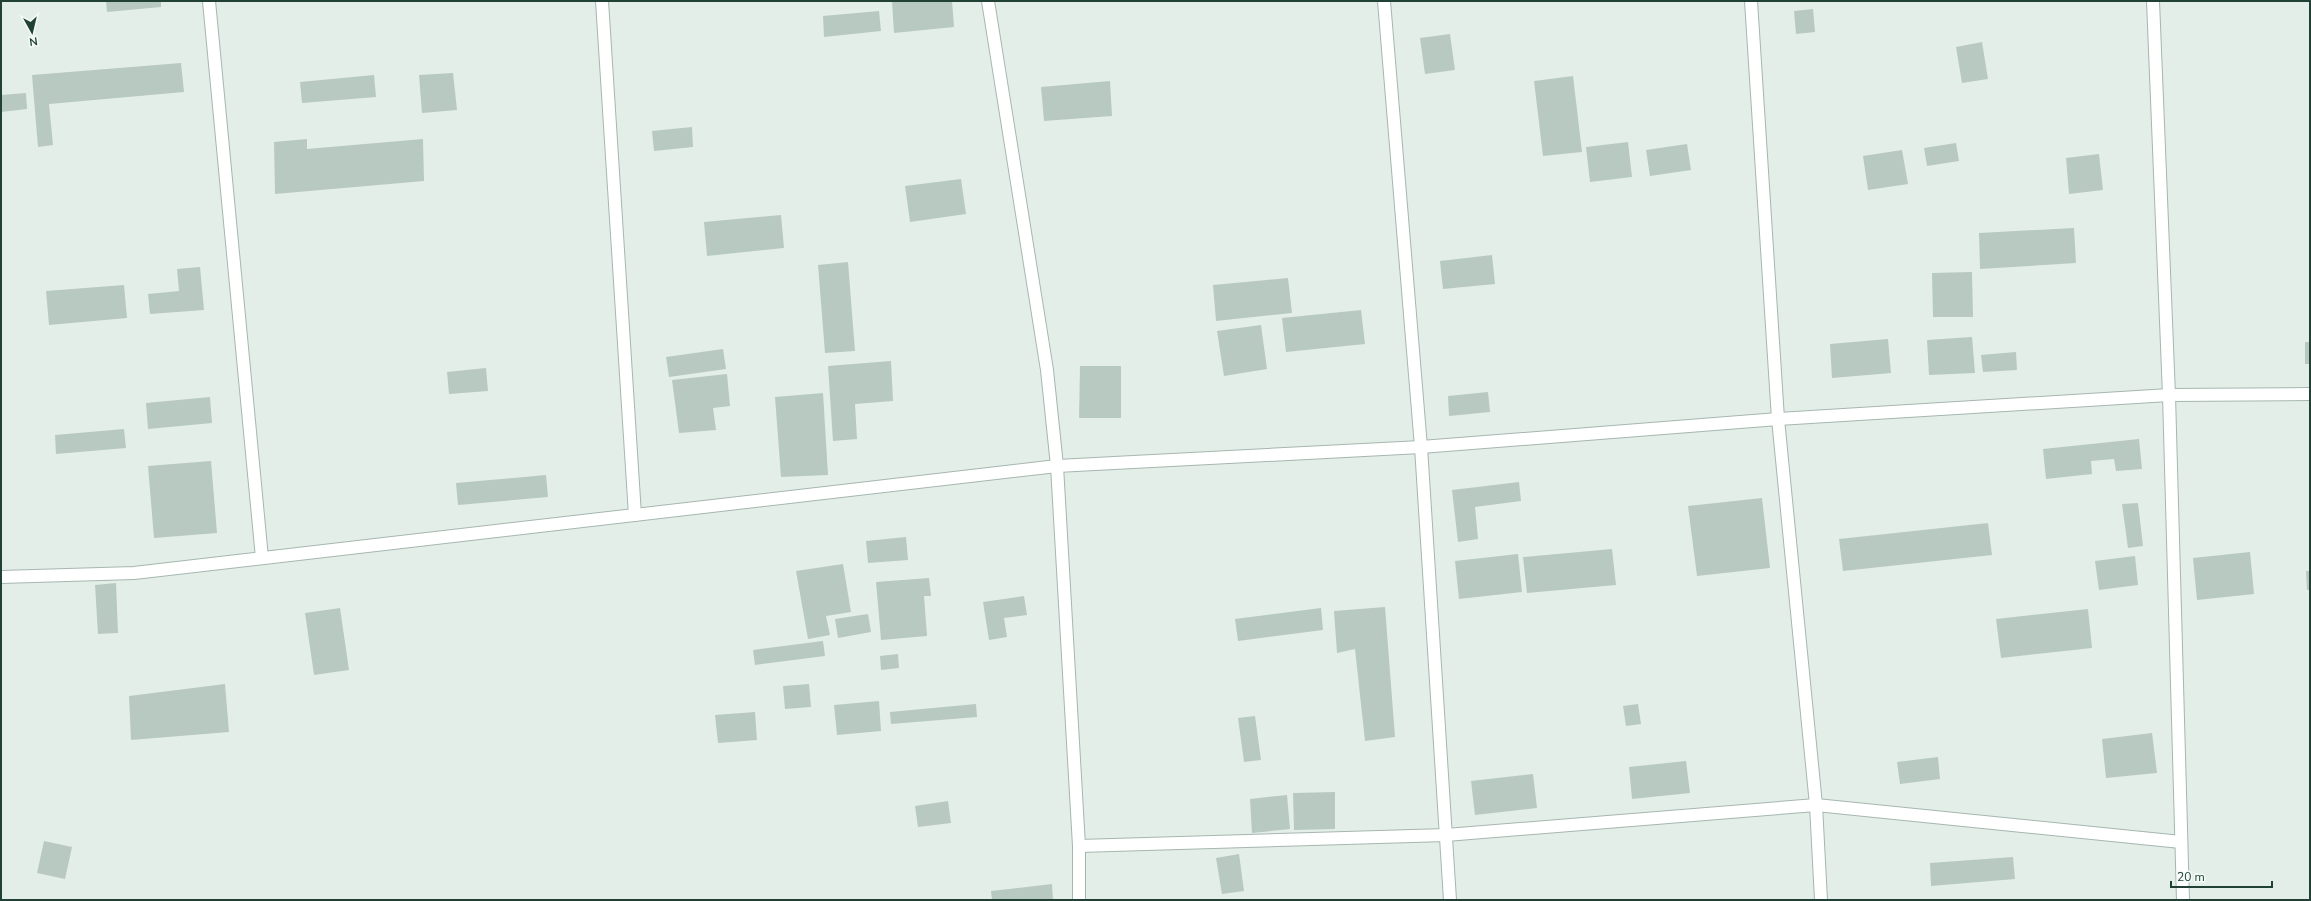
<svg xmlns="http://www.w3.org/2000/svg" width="2311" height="901" font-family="'Nunito Sans',sans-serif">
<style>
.building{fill:#b8c9c1}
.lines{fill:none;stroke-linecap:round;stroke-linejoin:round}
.minor-casing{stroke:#a5b7af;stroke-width:14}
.minor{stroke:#fff;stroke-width:12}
</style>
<rect width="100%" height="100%" fill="#e3eee8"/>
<g class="building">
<path d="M 106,1 L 161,1 L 161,7 L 107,12 Z"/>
<path d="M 892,1 L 952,1 L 954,27 L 894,33 Z"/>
<path d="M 1813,9 L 1815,32 L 1796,34 L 1794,11 Z"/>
<path d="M 879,11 L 881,31 L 824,37 L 823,16 Z"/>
<path d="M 1450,34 L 1455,70 L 1425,74 L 1420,38 Z"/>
<path d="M 1982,42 L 1988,79 L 1962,83 L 1956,47 Z"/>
<path d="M 181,63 L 184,92 L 49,104 L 53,145 L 38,147 L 32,75 Z"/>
<path d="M 453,73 L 457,110 L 422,113 L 419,75 Z"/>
<path d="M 374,75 L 376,97 L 302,103 L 300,82 Z"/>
<path d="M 1573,76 L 1582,152 L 1543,156 L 1534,81 Z"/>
<path d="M 1110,81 L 1112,116 L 1044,121 L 1041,87 Z"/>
<path d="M 26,93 L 27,109 L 1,112 L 1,95 Z"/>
<path d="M 692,127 L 693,147 L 654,151 L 652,131 Z"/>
<path d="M 307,139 L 307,149 L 423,139 L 424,181 L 275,194 L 274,142 Z"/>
<path d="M 1628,142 L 1632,177 L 1590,182 L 1586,147 Z"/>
<path d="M 1956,143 L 1959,161 L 1927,166 L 1924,148 Z"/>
<path d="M 1687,144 L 1691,170 L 1650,176 L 1646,150 Z"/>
<path d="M 1902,150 L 1908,184 L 1868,190 L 1863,156 Z"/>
<path d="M 2099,154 L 2103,190 L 2069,194 L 2066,158 Z"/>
<path d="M 961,179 L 966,214 L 910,222 L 905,186 Z"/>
<path d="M 781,215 L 784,248 L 707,256 L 704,222 Z"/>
<path d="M 2074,228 L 2076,263 L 1980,269 L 1979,233 Z"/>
<path d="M 1492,255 L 1495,284 L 1443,289 L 1440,261 Z"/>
<path d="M 848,262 L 855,351 L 825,353 L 818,265 Z"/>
<path d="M 200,267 L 204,310 L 150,314 L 148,294 L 179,291 L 177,269 Z"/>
<path d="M 1972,272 L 1973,317 L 1933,317 L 1932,273 Z"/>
<path d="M 1288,278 L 1292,313 L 1216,321 L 1213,285 Z"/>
<path d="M 124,285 L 127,318 L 49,325 L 46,291 Z"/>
<path d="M 1361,310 L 1365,344 L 1286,352 L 1282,318 Z"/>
<path d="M 1261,325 L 1267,369 L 1224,376 L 1217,331 Z"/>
<path d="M 1972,337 L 1975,373 L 1929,375 L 1927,340 Z"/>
<path d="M 1888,339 L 1891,373 L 1832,378 L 1830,344 Z"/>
<rect x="2305" y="342" width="5" height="22"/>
<path d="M 723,349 L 726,369 L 669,377 L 666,357 Z"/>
<path d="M 2016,352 L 2017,370 L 1983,372 L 1981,355 Z"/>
<path d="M 891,361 L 893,401 L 855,404 L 857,439 L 833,441 L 828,366 Z"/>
<path d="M 1080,366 L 1121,366 L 1121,418 L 1079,418 Z"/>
<path d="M 486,368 L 488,391 L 449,394 L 447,372 Z"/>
<path d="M 727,374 L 730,406 L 713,408 L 716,430 L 679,433 L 672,380 Z"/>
<path d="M 1488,392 L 1490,412 L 1449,416 L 1448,396 Z"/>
<path d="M 823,393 L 828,475 L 781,477 L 775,397 Z"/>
<path d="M 210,397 L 212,423 L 148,429 L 146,403 Z"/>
<path d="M 124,429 L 126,448 L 56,454 L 55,435 Z"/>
<path d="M 2139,439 L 2142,469 L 2116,471 L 2114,459 L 2091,461 L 2092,474 L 2046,479 L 2043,449 Z"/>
<path d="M 211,461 L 217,533 L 154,538 L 148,466 Z"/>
<path d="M 546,475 L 548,497 L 458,505 L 456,483 Z"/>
<path d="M 1519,482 L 1521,501 L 1475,507 L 1478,539 L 1458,542 L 1452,490 Z"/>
<path d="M 1762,498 L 1770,568 L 1697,576 L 1688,506 Z"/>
<path d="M 2138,503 L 2143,546 L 2128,548 L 2122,504 Z"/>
<path d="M 1988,523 L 1992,555 L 1843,571 L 1839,539 Z"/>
<path d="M 906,537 L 908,560 L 868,563 L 866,541 Z"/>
<path d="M 1612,549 L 1616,585 L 1527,593 L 1523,557 Z"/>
<path d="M 2250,552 L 2254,594 L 2197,600 L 2193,558 Z"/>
<path d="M 1518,554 L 1522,592 L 1459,599 L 1455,561 Z"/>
<path d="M 2135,556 L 2138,585 L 2099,590 L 2095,561 Z"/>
<path d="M 843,564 L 851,612 L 826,616 L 830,635 L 808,639 L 796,571 Z"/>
<path d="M 2306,571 L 2310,571 L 2310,590 L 2307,590 Z"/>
<path d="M 929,578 L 931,596 L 924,596 L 927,636 L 881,640 L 876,582 Z"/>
<path d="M 116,583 L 118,633 L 98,634 L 95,585 Z"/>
<path d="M 1024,596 L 1027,615 L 1004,618 L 1007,637 L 989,640 L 983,602 Z"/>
<path d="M 1385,607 L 1395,737 L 1365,741 L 1355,649 L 1337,653 L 1334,611 Z"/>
<path d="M 340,608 L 349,670 L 314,675 L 305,613 Z"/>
<path d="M 1321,608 L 1323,630 L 1238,641 L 1235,619 Z"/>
<path d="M 2088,609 L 2092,648 L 2001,658 L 1996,619 Z"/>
<path d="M 868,614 L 871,632 L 838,638 L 835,619 Z"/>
<path d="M 823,641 L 825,656 L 755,665 L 753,650 Z"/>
<path d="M 898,654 L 899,668 L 881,670 L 880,656 Z"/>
<path d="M 225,684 L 229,732 L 131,740 L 129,696 Z"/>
<path d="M 809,684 L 811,707 L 785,709 L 783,686 Z"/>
<path d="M 879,701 L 881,731 L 837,735 L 834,705 Z"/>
<path d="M 976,704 L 977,717 L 891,724 L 890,712 Z"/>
<path d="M 1638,704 L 1641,724 L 1626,726 L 1623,706 Z"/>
<path d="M 755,712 L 757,740 L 718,743 L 715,715 Z"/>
<path d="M 1255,716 L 1261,760 L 1244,762 L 1238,718 Z"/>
<path d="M 2152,733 L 2157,773 L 2106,778 L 2102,739 Z"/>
<path d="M 1938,757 L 1940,779 L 1900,784 L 1897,762 Z"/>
<path d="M 1686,761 L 1690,793 L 1632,799 L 1629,767 Z"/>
<path d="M 1533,774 L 1537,808 L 1475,815 L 1471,781 Z"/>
<path d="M 1335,792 L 1335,829 L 1294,830 L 1293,793 Z"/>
<path d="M 1287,795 L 1290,829 L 1252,833 L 1250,799 Z"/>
<path d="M 948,801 L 951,823 L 918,827 L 915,806 Z"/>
<path d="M 44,841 L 72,847 L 65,879 L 37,873 Z"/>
<path d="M 1239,854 L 1244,891 L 1222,894 L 1216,858 Z"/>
<path d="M 2013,857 L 2015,879 L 1931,886 L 1930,863 Z"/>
<path d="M 1052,884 L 1053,900 L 992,900 L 991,891 Z"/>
</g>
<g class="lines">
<defs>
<g id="minor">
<path d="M 209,1 L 262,558"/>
<path d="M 602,1 L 635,515"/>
<path d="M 988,1 L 1047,370 L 1057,466 L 1079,846 L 1079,900"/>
<path d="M 1384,1 L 1421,447 L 1450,900"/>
<path d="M 1751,1 L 1778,419 L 1816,805 L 1821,900"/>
<path d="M 2153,1 L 2169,395 L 2183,900"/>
<path d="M 1,577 L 134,573 L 1057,466 L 1421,447 L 1778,419 L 2169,395 L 2310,394"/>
<path d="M 1079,846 L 1446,835 L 1816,805 L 2181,842"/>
</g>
</defs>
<use href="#minor" class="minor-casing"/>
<use href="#minor" class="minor"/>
</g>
<rect width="2311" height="901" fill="none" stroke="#214136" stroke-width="4"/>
<g transform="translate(32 32) rotate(172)" stroke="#f4faf7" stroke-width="3" paint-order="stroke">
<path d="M0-3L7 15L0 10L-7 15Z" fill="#214136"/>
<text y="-6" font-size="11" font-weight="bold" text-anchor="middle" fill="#214136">N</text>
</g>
<path d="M2171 881v6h101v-6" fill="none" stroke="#214136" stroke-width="2"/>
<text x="2177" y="881" font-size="12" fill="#214136" stroke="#f4faf7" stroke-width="3" paint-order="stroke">20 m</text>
</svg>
